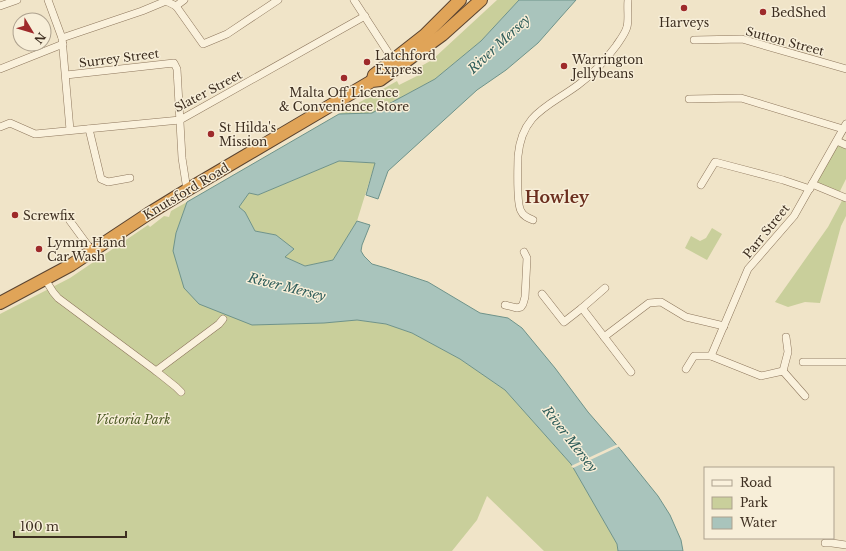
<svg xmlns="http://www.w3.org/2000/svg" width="846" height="551" font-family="'Libre Baskerville',serif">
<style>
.green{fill:#c9cf9b}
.water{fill:#a9c4bc;stroke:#6f938a}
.pier{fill:#f0e4c8}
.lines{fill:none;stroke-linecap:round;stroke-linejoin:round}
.street-casing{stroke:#8d765c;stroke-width:8}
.highway-casing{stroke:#5b4430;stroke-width:14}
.street{stroke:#faf1dc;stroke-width:7}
.highway{stroke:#e0a458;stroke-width:12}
.poi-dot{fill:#9e2a2b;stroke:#f7eed8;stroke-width:1.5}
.labels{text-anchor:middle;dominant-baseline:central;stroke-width:3;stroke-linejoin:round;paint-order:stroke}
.poi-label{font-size:12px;fill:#3d2e20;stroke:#f7eed8;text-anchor:start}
.street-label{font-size:12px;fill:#3d2e20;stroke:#f7eed8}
.park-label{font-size:12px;font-style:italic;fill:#4d5a26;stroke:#f7eed8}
.water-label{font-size:13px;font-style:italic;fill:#2f5d5a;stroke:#f7eed8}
.district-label{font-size:16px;font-weight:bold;fill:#6b2e1e;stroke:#f7eed8}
</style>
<rect width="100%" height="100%" fill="#f0e4c8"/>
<g class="green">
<path d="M 497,0 L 519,0 L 481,41 L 435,79 L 372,113 L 339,114 L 397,81 L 399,85 L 419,75 L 416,69 L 432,60 Z"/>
<path d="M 837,141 L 846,145 L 846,179 L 838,195 L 812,184 Z"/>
<path d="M 339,161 L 375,163 L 357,221 L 333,260 L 305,266 L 285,257 L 293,249 L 276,235 L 255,231 L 245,212 L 239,207 L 249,192 L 258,195 Z"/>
<path d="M 844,197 L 846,198 L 846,216 L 841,226 L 820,303 L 805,302 L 788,307 L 775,302 L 828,227 Z"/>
<path d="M 187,202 L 176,233 L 357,320 L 386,324 L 412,333 L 460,359 L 505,390 L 571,464 L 617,544 L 618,551 L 544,551 L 487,496 L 477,520 L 452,551 L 0,551 L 0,314 L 70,278 L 148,225 L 150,227 L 164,216 L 169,217 L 171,211 Z"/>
<path d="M 712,228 L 722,234 L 707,260 L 685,248 L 691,236 L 700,241 L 706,238 Z"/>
</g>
<path class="water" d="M 519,0 L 576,0 L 560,18 L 538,43 L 506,70 L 477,90 L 388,171 L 378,199 L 366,195 L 375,163 L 339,161 L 258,195 L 249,193 L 239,207 L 245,212 L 255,231 L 276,235 L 294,249 L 285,257 L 305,266 L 333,260 L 357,221 L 370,225 L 362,245 L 361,251 L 364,256 L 372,264 L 386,268 L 428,282 L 480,313 L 508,318 L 522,328 L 555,368 L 588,412 L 621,450 L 658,496 L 670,515 L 681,540 L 683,551 L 618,551 L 617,544 L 571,464 L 505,390 L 460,359 L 412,333 L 386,324 L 357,320 L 324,323 L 252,325 L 199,304 L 184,288 L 173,251 L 176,233 L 187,202 L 339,114 L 372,113 L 435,79 L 481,41 Z"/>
<path class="pier" d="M 618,444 L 620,446 L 573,468 L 571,466 Z"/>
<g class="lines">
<defs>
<g id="street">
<path d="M 48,0 L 62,38 L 70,130"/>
<path d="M 354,0 L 393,60"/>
<path d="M 0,6 L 17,0"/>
<path d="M 176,6 L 203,44 L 227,34 L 278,0"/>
<path d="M 176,6 L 184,0"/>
<path d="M 62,38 L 142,11 L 166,1 L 176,6"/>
<path d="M 694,40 L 742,39 L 846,69"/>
<path d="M 0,69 L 63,44"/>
<path d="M 66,75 L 174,63 L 177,69 L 182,158 L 187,190"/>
<path d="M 689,99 L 741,98 L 843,129"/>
<path d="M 0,127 L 10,123 L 35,134 L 180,120 L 365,16"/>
<path d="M 89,129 L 101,179 L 108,182 L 130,178"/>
<path d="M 837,141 L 846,145"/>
<path d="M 812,184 L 846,198"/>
<path d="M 701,185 L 715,162 L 783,180 L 810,189"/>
<path d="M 533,220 C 528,218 523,216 521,211 C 516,203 518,167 518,156 C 522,113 548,107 578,85 C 593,74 605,61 616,46 C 620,40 625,34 627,27 C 629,19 627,9 628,0"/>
<path d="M 70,221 L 92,251"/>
<path d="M 45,279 L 53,292 L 58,298 L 156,371 L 176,387 L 181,392"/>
<path d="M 605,288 L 582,308 L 631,372"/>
<path d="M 542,294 L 564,322 L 582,308"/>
<path d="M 505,305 L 517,308 L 521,307 L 523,304 L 525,297 L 527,258 L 524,252"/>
<path d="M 604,337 L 649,303 L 661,302 L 686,317 L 724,326"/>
<path d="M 711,356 L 748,269 L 794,216 L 846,124"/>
<path d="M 803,362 L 846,362"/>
<path d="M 686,369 L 694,356 L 711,356 L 761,376 L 783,371 L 805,396"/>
<path d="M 156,371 L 219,324 L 223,319"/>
<path d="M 783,371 L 788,352 L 786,337"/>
<path d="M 825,543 L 832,543 L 846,545"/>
</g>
<g id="highway">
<path d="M 373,79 L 374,75 L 425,35 L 460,0"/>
<path d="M 0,303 L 71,265 L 148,214 L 187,190 L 372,81 L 380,80 L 442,35 L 481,0"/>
</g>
</defs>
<use href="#street" class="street-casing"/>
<use href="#highway" class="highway-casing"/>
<use href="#street" class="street"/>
<use href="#highway" class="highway"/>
</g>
<g class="poi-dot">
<circle cx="684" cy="8" r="4"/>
<circle cx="763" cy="12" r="4"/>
<circle cx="367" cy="62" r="4"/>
<circle cx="564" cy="66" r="4"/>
<circle cx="344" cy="78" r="4"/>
<circle cx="211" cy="134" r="4"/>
<circle cx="15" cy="215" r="4"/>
<circle cx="39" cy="249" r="4"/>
</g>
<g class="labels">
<g class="poi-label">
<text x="771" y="12">BedShed</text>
<text x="684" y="22" text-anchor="middle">Harveys</text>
<text x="375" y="55">Latchford<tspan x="375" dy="14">Express</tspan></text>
<text x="572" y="59">Warrington<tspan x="572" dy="14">Jellybeans</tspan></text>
<text x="344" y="92" text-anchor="middle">Malta Off Licence<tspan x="344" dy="14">&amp; Convenience Store</tspan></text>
<text x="219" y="127">St Hilda's<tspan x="219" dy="14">Mission</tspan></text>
<text x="23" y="215">Screwfix</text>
<text x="47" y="242">Lymm Hand<tspan x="47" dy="14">Car Wash</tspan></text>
</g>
<g class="street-label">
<text transform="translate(785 41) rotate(15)">Sutton Street</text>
<text transform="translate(119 58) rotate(-7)">Surrey Street</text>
<text transform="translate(208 91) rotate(-28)">Slater Street</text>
<text transform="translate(186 191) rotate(-31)">Knutsford Road</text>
<text transform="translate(766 231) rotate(-51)">Parr Street</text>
</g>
<g class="park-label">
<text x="133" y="419">Victoria Park</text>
</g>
<g class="water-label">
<text transform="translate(499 44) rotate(-43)">River Mersey</text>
<text transform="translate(287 287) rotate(14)">River Mersey</text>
<text transform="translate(570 439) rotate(52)">River Mersey</text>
</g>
<g class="district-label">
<text x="557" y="197">Howley</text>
</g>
</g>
<rect x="704" y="467" width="130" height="72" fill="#f7eed8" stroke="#ada18e"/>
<rect x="712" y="480" width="20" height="6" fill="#faf1dc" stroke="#ada18e"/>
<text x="740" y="487" font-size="12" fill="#3d2e20">Road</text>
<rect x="712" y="497" width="20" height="12" fill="#c9cf9b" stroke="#ada18e"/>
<text x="740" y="507" font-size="12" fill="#3d2e20">Park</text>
<rect x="712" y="517" width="20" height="12" fill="#a9c4bc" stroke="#ada18e"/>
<text x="740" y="527" font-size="12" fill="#3d2e20">Water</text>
<g transform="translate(32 32) rotate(128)"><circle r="19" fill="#f7eed8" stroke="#ada18e"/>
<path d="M0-3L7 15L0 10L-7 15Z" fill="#9e2a2b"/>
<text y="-6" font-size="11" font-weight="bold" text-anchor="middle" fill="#3d2e20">N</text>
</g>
<path d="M14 531v6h112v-6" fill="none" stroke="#3d2e20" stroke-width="2"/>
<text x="20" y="531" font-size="12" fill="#3d2e20" stroke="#f7eed8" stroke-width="3" paint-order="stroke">100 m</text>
</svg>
